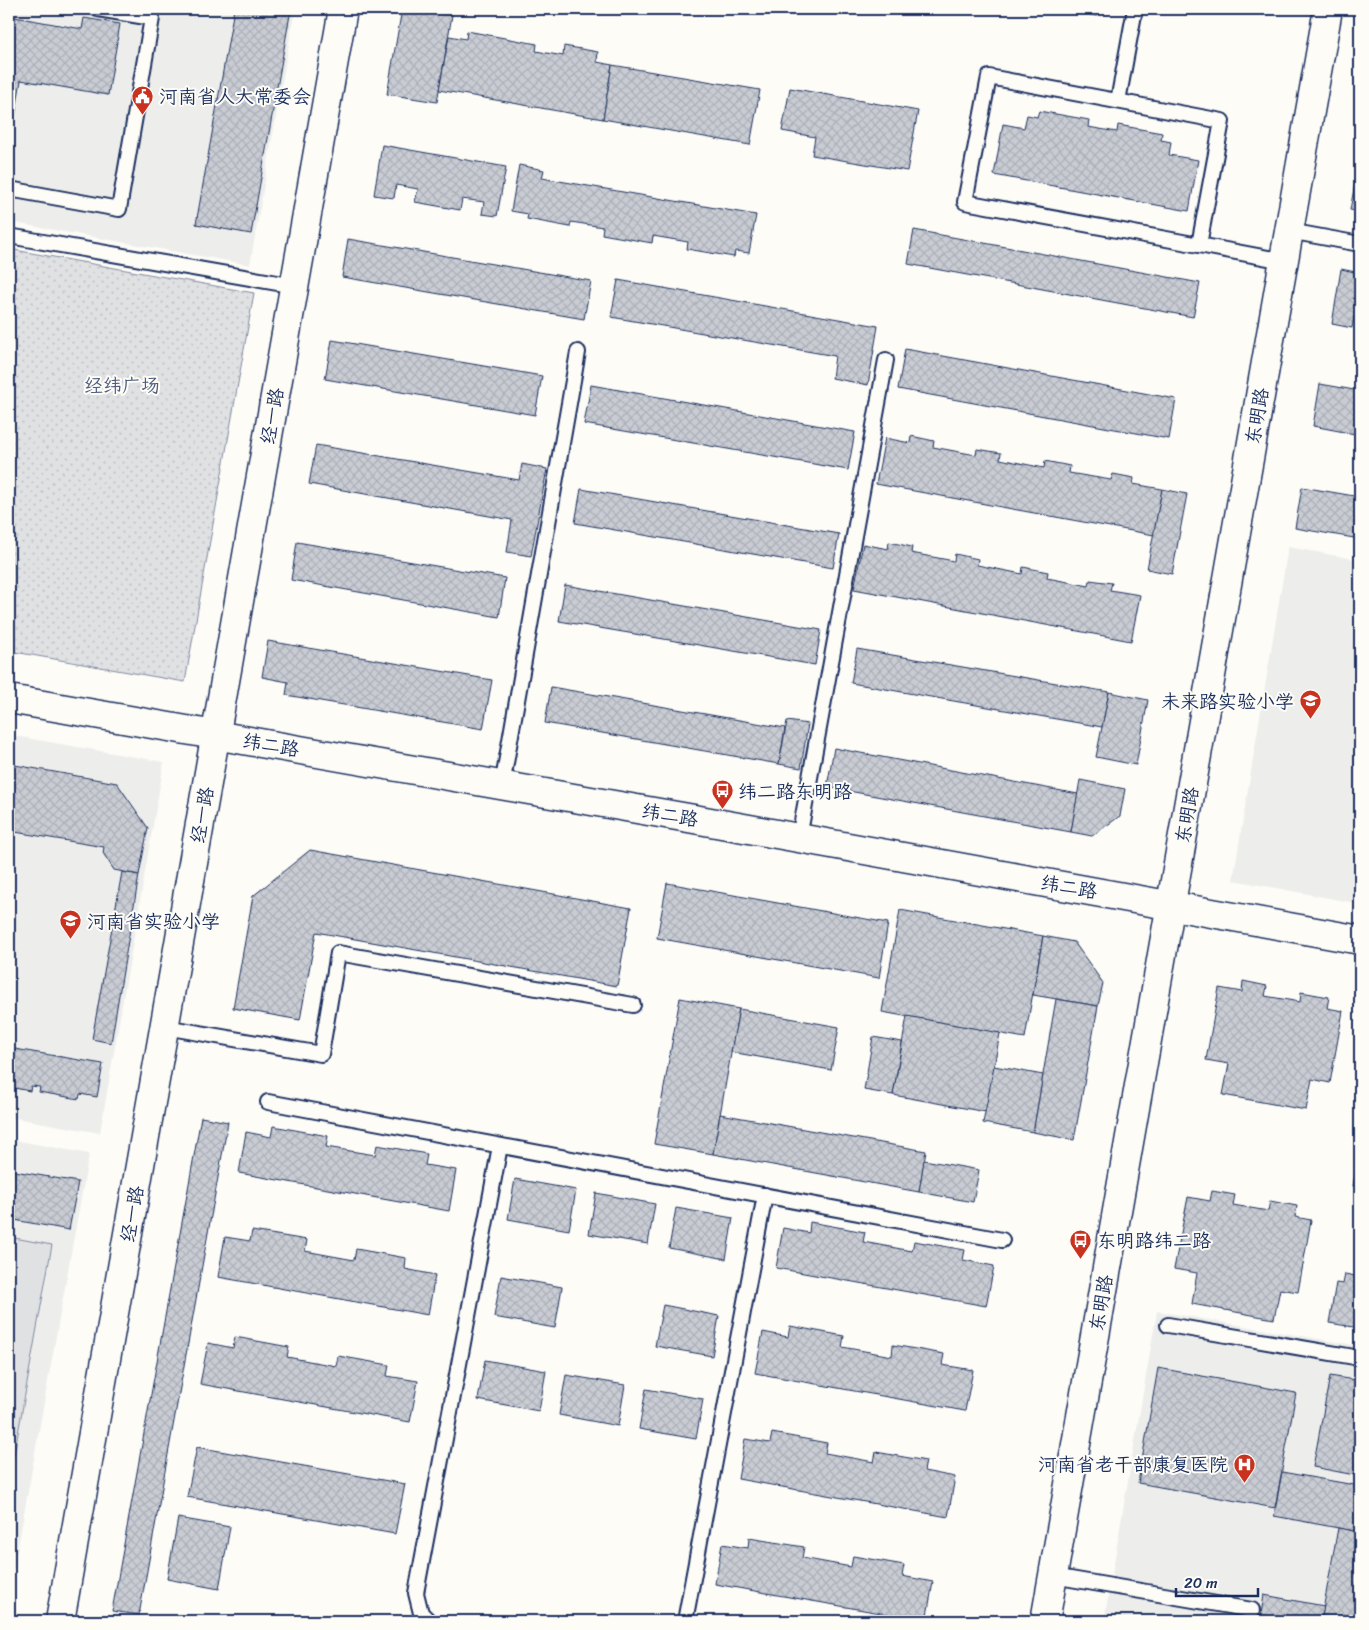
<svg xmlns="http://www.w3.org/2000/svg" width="1369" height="1630" font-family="Sriracha,'LXGW WenKai TC',sans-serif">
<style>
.built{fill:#edeeec}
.park{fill:url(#park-dots);stroke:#7e88a0}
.pitch{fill:#e0e1e3;stroke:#7e88a0}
.building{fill:url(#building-cross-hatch);stroke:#1b2f5e}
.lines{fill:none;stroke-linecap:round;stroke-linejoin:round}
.service-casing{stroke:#1b2f5e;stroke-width:18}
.minor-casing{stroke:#1b2f5e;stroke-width:31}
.tertiary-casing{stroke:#1b2f5e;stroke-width:31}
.service{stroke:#fdfcf7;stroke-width:14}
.minor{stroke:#fdfcf7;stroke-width:28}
.tertiary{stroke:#fdfcf7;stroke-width:28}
.labels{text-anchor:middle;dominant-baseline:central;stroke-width:4;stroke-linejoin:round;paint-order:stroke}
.poi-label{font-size:19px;fill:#1b2f5e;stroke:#fdfcf7;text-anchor:start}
.park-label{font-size:19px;fill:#4c5c7f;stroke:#fdfcf7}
.street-label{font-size:19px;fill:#1b2f5e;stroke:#fdfcf7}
</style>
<defs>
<pattern id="park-dots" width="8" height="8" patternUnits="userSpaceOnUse" patternTransform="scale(1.25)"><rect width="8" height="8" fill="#e0e1e3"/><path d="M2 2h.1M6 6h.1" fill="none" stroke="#c0c1c5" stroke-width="1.8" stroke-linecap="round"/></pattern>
<pattern id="building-cross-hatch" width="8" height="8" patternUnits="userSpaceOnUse" patternTransform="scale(1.25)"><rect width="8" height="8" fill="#c9ccd3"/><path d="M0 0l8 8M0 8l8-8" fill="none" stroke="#acb0b8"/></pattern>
</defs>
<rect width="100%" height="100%" fill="#fdfcf7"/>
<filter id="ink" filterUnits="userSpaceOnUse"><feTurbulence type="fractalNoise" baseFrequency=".02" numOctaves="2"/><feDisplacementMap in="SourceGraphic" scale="10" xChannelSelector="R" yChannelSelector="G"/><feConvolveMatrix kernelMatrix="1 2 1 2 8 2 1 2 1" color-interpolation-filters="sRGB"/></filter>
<g filter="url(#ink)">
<g class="built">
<path d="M 9,9 L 295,9 L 250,265 L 9,222 Z"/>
<path d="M 1288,547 L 1360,560 L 1360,904 L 1233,880 Z"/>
<path d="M 9,735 L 164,762 L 100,1133 L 9,1117 Z"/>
<path d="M 9,1139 L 89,1154 L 14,1569 L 9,1568 Z"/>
<path d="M 1157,1311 L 1360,1346 L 1360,1621 L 1104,1621 Z"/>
</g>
<path class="park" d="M 9,249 L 254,293 L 185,682 L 9,651 Z"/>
<path class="pitch" d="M 9,1237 L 52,1245 L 9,1483 Z"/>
<g class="building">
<path d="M 234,9 L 291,9 L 251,234 L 196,224 Z"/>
<path d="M 402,9 L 412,9 L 452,15 L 437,102 L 387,94 Z"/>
<path d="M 1058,9 L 1099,9 L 1097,16 Z"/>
<path d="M 9,16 L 82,29 L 84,18 L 120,24 L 108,95 L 21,80 L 13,129 L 9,129 Z"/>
<path d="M 467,31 L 537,44 L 536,51 L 563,56 L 564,46 L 598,52 L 597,62 L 612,65 L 603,119 L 439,90 L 449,36 L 466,39 Z"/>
<path d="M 612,65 L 760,90 L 750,145 L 603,119 Z"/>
<path d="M 790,88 L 918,111 L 907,171 L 812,155 L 815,137 L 782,131 Z"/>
<path d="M 1039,111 L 1089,120 L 1088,127 L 1117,132 L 1118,125 L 1162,133 L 1161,140 L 1171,142 L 1169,155 L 1198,160 L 1189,211 L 994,175 L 1003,124 L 1024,128 L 1027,115 L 1037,117 Z"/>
<path d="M 382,145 L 506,167 L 497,216 L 482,214 L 484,202 L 462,199 L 460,210 L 415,202 L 418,189 L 396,185 L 394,198 L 374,195 Z"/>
<path d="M 1360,156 L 1360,212 L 1350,210 Z"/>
<path d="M 519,165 L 544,170 L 542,178 L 756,215 L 749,253 L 735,251 L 734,257 L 687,249 L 688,242 L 653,236 L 652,243 L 602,234 L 603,227 L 571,222 L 570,227 L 527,219 L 528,214 L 511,211 Z"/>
<path d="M 914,230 L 1200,283 L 1193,317 L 908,264 Z"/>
<path d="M 348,239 L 591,281 L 584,319 L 342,277 Z"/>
<path d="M 1341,269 L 1360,273 L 1360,319 L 1354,317 L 1352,328 L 1332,324 Z"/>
<path d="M 618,280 L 878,326 L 868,385 L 832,378 L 835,356 L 611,317 Z"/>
<path d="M 332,340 L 542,376 L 535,415 L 325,379 Z"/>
<path d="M 905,349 L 1176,399 L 1169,439 L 898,389 Z"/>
<path d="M 1320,384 L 1360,391 L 1360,435 L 1313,426 Z"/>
<path d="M 591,385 L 855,432 L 848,470 L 584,424 Z"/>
<path d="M 911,436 L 934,441 L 933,447 L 976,455 L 977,449 L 1001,453 L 1000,459 L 1044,468 L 1045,461 L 1070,466 L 1069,473 L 1111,480 L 1113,474 L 1134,478 L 1133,484 L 1162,489 L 1154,535 L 876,484 L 885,438 L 910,443 Z"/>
<path d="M 316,445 L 519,480 L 522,464 L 547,469 L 531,556 L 507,552 L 512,520 L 309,484 Z"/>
<path d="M 1302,487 L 1360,497 L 1360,539 L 1295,528 Z"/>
<path d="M 581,489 L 839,534 L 833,568 L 575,523 Z"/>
<path d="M 1162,489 L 1187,494 L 1172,574 L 1147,569 Z"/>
<path d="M 297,542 L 505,578 L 499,617 L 291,580 Z"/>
<path d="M 889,542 L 912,547 L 911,553 L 954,561 L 955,554 L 978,559 L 977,565 L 1022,574 L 1023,567 L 1048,572 L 1047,578 L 1089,586 L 1090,580 L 1112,583 L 1110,590 L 1140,595 L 1131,641 L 854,589 L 863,544 L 888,549 Z"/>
<path d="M 565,585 L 821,630 L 815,665 L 559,621 Z"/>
<path d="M 268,641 L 492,680 L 483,729 L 286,695 L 288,682 L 262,677 Z"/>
<path d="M 857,649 L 1109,692 L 1102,727 L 851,683 Z"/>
<path d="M 551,687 L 785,728 L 779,764 L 545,723 Z"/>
<path d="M 1109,692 L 1148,700 L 1136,765 L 1096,757 Z"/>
<path d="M 787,721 L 808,724 L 801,768 L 779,764 Z"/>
<path d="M 834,748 L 1078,794 L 1071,832 L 827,787 Z"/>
<path d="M 9,764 L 117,783 L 148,828 L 139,875 L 114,870 L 103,853 L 104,847 L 9,831 Z"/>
<path d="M 1080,780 L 1125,789 L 1120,816 L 1092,836 L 1071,832 Z"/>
<path d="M 310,850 L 631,908 L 617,986 L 316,932 L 300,1020 L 233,1008 L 253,896 Z"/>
<path d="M 122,872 L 139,875 L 111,1043 L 92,1039 Z"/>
<path d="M 667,883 L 888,923 L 879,978 L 657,938 Z"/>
<path d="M 900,910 L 1043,936 L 1025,1038 L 882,1012 Z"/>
<path d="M 1043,936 L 1074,942 L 1103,983 L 1098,1006 L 1033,995 Z"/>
<path d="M 1243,981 L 1267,986 L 1265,996 L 1300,1002 L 1301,992 L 1329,997 L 1327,1008 L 1343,1011 L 1330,1083 L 1312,1079 L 1306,1110 L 1223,1095 L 1229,1064 L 1206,1060 L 1219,988 L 1242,992 Z"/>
<path d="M 680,998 L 739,1009 L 713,1154 L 654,1144 Z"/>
<path d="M 1056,999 L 1098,1006 L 1074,1140 L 1033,1132 Z"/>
<path d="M 739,1009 L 839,1027 L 831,1070 L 731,1052 Z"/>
<path d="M 907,1016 L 1000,1033 L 986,1112 L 893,1095 Z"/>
<path d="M 873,1037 L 902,1042 L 893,1095 L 864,1090 Z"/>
<path d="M 9,1048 L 103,1064 L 97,1097 L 80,1094 L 79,1099 L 39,1092 L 40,1087 L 31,1086 L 30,1091 L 9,1087 Z"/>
<path d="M 994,1066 L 1043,1075 L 1033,1132 L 983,1123 Z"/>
<path d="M 720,1114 L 926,1151 L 919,1192 L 713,1154 Z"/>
<path d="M 201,1117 L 228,1122 L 139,1615 L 112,1611 Z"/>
<path d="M 273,1126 L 328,1136 L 326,1147 L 375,1155 L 377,1145 L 427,1154 L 425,1165 L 456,1170 L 449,1211 L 239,1173 L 246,1132 L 271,1137 Z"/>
<path d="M 1360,1146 L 1360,1187 L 1353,1186 Z"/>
<path d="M 924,1160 L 979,1170 L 973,1202 L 919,1192 Z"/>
<path d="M 9,1170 L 78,1182 L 69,1230 L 9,1219 Z"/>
<path d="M 515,1179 L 576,1190 L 569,1230 L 508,1219 Z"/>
<path d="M 1212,1191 L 1235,1195 L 1233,1205 L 1268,1211 L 1270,1201 L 1297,1206 L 1295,1217 L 1311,1220 L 1298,1292 L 1280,1289 L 1274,1319 L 1192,1304 L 1197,1273 L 1174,1269 L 1188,1197 L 1210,1201 Z"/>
<path d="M 596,1193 L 655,1204 L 648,1244 L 589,1234 Z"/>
<path d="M 676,1208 L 733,1218 L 726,1259 L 669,1248 Z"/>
<path d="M 810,1222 L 865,1232 L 863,1242 L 912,1251 L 914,1241 L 965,1250 L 963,1260 L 994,1266 L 986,1306 L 776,1268 L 783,1228 L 809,1233 Z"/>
<path d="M 252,1231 L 307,1240 L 305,1251 L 354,1260 L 356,1249 L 406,1258 L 405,1269 L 435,1275 L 428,1315 L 218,1277 L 225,1237 L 250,1241 Z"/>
<path d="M 1345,1274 L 1360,1277 L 1360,1328 L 1329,1323 L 1336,1283 L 1343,1284 Z"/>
<path d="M 501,1276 L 562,1287 L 555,1328 L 494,1317 Z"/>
<path d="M 663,1305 L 719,1316 L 712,1356 L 655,1346 Z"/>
<path d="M 790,1326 L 844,1336 L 842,1347 L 892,1356 L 893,1345 L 944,1354 L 942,1365 L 973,1370 L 965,1411 L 755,1373 L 763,1332 L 788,1337 Z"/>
<path d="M 235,1337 L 289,1347 L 287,1357 L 336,1366 L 338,1356 L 389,1365 L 387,1376 L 418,1381 L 410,1422 L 200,1384 L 208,1343 L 233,1348 Z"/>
<path d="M 485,1360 L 546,1371 L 539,1411 L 478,1400 Z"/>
<path d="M 1158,1368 L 1296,1393 L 1275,1508 L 1138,1483 Z"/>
<path d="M 566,1375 L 625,1385 L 618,1426 L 559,1415 Z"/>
<path d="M 1330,1376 L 1360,1381 L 1360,1476 L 1313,1467 Z"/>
<path d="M 646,1389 L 703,1399 L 696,1439 L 639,1429 Z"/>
<path d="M 772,1433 L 827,1443 L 825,1453 L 874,1462 L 876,1452 L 926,1461 L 924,1471 L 955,1477 L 948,1517 L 738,1479 L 745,1439 L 770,1443 Z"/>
<path d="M 197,1447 L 405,1484 L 395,1534 L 187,1497 Z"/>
<path d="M 1282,1472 L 1360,1486 L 1360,1532 L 1274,1516 Z"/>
<path d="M 178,1518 L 230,1527 L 219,1589 L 167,1579 Z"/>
<path d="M 1338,1528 L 1360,1532 L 1360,1621 L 1321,1621 Z"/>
<path d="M 749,1538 L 804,1547 L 802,1558 L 851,1567 L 853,1556 L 904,1565 L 902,1576 L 933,1582 L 926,1621 L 715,1584 L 722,1544 L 748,1548 Z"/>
<path d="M 1264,1595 L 1324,1606 L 1321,1621 L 1260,1621 Z"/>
</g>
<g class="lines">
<defs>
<g id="service">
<path d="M 989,77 L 1222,121 L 1199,245 L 965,202 Z"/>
<path d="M 1118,101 L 1135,9"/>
<path d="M 9,189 L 119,209 L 152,18 L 98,9"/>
<path d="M 1289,231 L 1360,244"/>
<path d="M 9,236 L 295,286"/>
<path d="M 1199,245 L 1284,261"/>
<path d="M 502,786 L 578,352"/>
<path d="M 799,838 L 886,360"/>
<path d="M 165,1027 L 321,1054 L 338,953 L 633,1005"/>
<path d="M 268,1102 L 1002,1240"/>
<path d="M 1168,1325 L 1360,1358"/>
<path d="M 1053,1576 L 1252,1610 L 1250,1621"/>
<path d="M 429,1621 L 421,1613 L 416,1593 L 500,1146"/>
<path d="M 685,1621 L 765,1195"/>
</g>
<g id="minor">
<path d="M 9,699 L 694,819 L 1360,940"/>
<path d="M 60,1621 L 343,9"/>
</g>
<path id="tertiary" d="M 1045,1621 L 1328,9"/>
</defs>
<use href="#service" class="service-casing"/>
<use href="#minor" class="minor-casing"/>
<use href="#tertiary" class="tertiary-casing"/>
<use href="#service" class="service"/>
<use href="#minor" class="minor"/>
<use href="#tertiary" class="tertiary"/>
</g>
</g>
<defs>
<symbol id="civic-pin" viewBox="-11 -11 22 30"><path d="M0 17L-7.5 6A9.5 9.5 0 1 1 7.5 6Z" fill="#c8321e" stroke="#fdfcf7"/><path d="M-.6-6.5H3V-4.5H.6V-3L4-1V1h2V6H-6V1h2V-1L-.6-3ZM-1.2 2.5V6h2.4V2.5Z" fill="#fff"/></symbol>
<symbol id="school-pin" viewBox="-11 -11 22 30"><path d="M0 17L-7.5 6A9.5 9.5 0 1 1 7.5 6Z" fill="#c8321e" stroke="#fdfcf7"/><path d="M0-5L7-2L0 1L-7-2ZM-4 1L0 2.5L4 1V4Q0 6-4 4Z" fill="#fff"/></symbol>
<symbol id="bus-pin" viewBox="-11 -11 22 30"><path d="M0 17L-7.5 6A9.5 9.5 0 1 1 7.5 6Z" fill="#c8321e" stroke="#fdfcf7"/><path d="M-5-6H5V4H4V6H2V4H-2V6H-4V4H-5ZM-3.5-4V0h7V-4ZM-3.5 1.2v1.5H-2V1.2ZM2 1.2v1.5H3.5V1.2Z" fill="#fff"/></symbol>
<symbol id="hospital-pin" viewBox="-11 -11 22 30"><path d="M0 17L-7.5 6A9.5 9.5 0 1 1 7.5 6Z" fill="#c8321e" stroke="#fdfcf7"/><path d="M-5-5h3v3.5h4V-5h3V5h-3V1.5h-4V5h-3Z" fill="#fff"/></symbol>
</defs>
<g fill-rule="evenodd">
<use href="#civic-pin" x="130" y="84" width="25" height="34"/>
<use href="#school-pin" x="1298" y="688" width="25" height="34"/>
<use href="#bus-pin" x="710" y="778" width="25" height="34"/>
<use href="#school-pin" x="58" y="908" width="25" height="34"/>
<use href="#bus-pin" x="1068" y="1228" width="25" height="34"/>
<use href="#hospital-pin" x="1232" y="1452" width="25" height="34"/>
</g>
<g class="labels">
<g class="poi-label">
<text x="159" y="96">河南省人大常委会</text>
<text x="1294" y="701" text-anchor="end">未来路实验小学</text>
<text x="738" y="791">纬二路东明路</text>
<text x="87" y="921">河南省实验小学</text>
<text x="1097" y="1240">东明路纬二路</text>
<text x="1228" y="1464" text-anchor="end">河南省老干部康复医院</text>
</g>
<g class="park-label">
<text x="122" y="385">经纬广场</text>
</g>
<g class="street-label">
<text transform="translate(272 416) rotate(-80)">经一路</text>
<text transform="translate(1257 416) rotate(-80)">东明路</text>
<text transform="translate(271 745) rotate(10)">纬二路</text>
<text transform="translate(202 815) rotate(-80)">经一路</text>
<text transform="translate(670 815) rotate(10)">纬二路</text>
<text transform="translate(1187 815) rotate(-80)">东明路</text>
<text transform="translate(1069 887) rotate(10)">纬二路</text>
<text transform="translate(132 1214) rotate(-80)">经一路</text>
<text transform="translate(1101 1303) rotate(-80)">东明路</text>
</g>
</g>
<rect width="1369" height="1630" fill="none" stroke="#fdfcf7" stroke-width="30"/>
<rect x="15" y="15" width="1339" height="1600" fill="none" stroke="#1b2f5e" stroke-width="2" filter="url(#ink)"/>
<path d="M1176 1588v8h82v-8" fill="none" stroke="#1b2f5e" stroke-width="2.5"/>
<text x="1184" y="1588" font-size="15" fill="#1b2f5e" stroke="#fdfcf7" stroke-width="4" paint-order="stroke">20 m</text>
</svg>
